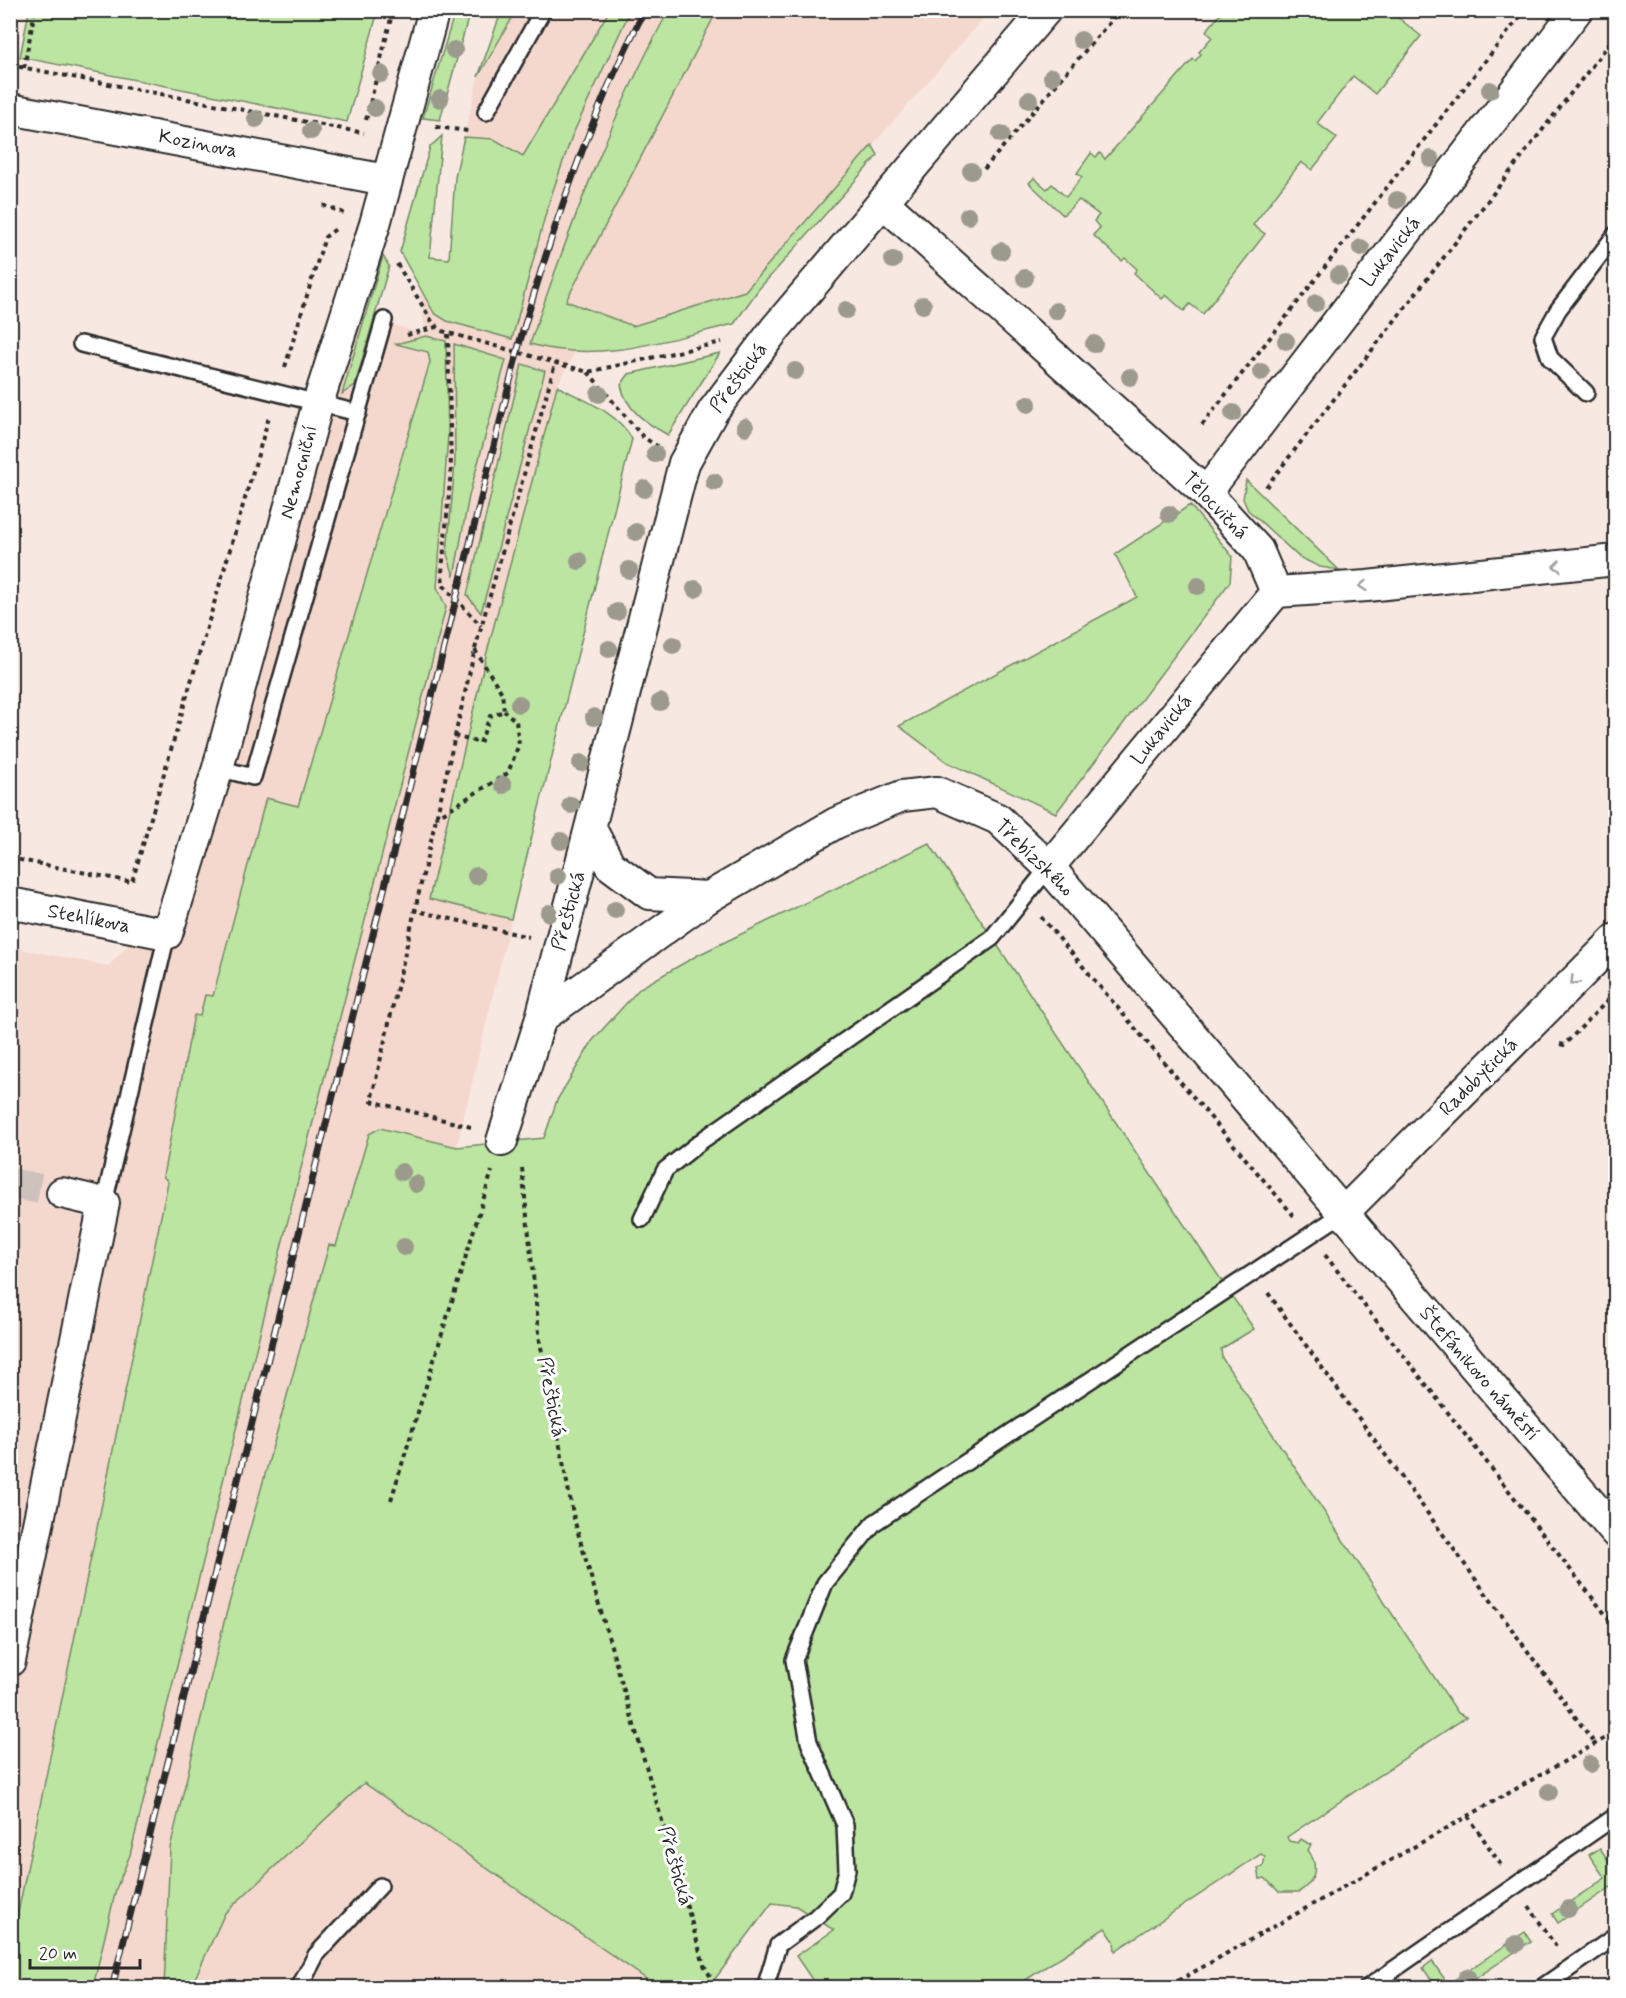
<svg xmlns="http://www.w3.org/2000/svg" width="1626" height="1998" font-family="Mynerve,sans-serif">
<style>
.built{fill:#f4d8ce}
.green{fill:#bbe5a1;stroke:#738866;stroke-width:1.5}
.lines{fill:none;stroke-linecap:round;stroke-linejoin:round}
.minor-tunnel{stroke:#cfc2bd;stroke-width:30;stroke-dasharray:30 15;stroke-linecap:butt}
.service-casing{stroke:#2b2b2b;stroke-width:20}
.minor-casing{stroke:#2b2b2b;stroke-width:34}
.path{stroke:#2b2b2b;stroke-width:4;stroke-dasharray:4.5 4.5;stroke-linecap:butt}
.service{stroke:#fff;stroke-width:15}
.minor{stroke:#fff;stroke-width:30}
.rail-casing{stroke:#2b2b2b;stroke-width:7}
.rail{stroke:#fff;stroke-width:4.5;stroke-dasharray:14;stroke-linecap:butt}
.tree{fill:#9b9a8d}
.oneway{stroke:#a0a0a0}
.labels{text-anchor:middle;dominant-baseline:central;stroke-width:6;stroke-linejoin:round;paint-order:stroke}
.street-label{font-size:20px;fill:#2b2b2b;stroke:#fff}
</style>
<rect width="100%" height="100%" fill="#f8e8e2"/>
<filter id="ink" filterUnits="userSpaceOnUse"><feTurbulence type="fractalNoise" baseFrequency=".0167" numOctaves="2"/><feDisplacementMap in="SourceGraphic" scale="12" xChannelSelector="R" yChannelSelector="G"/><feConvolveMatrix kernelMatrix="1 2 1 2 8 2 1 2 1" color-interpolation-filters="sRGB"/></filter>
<g filter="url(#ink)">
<path class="built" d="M 502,11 L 990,11 L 745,291 L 633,326 L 596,312 L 557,386 L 487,652 L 429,899 L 511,919 L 452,1167 L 477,1687 L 670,1987 L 11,1987 L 10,947 L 108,966 L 180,893 L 342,330 L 375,318 L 425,335 L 420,288 L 422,257 L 463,259 L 493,139 L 464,137 L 478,77 Z"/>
<g class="green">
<path d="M 669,10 L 717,11 L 566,301 L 633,326 L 745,291 L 872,145 L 878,155 L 758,290 L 734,324 C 665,340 600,364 530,344 C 568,231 611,116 669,10 Z"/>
<path d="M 1224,10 L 1400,11 L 1396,16 L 1421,36 L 1375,94 L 1353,76 L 1317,123 L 1337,138 L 1312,170 L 1301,162 L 1253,225 L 1265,234 L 1203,314 L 1190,304 L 1184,311 L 1166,295 L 1162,299 L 1134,273 L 1137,269 L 1125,258 L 1122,261 L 1093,235 L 1100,228 L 1094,221 L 1099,215 L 1079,200 L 1063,215 L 1029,183 L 1034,178 L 1047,189 L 1052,184 L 1066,197 L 1082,177 L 1077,173 L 1091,153 L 1096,157 L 1100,153 L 1105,159 L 1193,59 L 1195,61 L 1201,54 L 1199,52 L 1212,37 L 1206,31 Z"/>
<path d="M 29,11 L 29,10 L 378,11 L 347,122 L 20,57 Z"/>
<path d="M 455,11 L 470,11 L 440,120 L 423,118 Z"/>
<path d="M 502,11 L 516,11 L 478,77 L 499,18 Z"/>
<path d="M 609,11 L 630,11 L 572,136 L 548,205 L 512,339 L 447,321 L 434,313 L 400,252 L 430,147 L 442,136 L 430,257 L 449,259 L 455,177 L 464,137 L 494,139 L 523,156 Z"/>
<path d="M 383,256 L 389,266 L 355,385 L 342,394 Z"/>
<path d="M 426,336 L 446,341 L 448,435 L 437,587 L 446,607 L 300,1172 L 130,1855 L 116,1889 L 93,1987 L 11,1987 L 11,1947 L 168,1182 L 163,1176 L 194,1015 L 200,1016 L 205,995 L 213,996 L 266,798 L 298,806 L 430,362 L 428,352 L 396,344 Z"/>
<path d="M 454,344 L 506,360 L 469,496 L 454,576 L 447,554 L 455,463 Z"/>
<path d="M 720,353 L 668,435 C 646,423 626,410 621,385 L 629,374 Z"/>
<path d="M 522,364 L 545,371 L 481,613 L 467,595 Z"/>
<path d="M 557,386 C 583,400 618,412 632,439 L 511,919 L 429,899 L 487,652 Z"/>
<path d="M 1246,480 L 1339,570 L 1320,567 L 1299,557 L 1248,510 L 1243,499 Z"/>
<path d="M 1190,505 L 1232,556 L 1230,582 L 1056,813 L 947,762 L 899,726 L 1137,597 L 1115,554 Z"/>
<path d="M 929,843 L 1254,1329 L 1221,1349 L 1222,1358 L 1458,1713 L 1466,1717 L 1287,1837 L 1289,1841 L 1298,1843 L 1301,1839 L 1311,1845 L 1308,1850 C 1319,1866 1316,1881 1299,1892 L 1279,1892 L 1265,1878 L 1260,1879 L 1258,1868 L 1263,1867 L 1265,1857 L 1261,1854 L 1115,1951 L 1114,1941 L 1105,1928 L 1015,1987 L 817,1987 L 796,1956 L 834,1930 L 796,1906 L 772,1903 L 709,1987 L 658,1987 L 364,1783 L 225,1913 L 191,1987 L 164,1988 L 170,1848 L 225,1618 L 329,1245 L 336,1246 L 369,1134 L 380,1128 L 457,1147 L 544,1138 L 557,1100 L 593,1040 L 640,988 L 698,955 Z"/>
<path d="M 1600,1848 L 1615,1871 L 1615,1892 L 1611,1887 L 1558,1923 L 1552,1914 L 1605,1878 L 1589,1855 Z"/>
<path d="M 1525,1932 L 1531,1941 L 1463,1987 L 1436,1987 L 1423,1968 L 1432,1961 L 1448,1984 Z"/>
</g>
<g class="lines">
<path class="minor-tunnel" d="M 10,1183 L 62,1193"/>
<defs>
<g id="service">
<path d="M 486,112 L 543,10"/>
<path d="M 81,344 L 358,413"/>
<path d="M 1586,393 L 1550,358 L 1543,337 L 1558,310 L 1616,234"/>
<path d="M 218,768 L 253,777 L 384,320"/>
<path d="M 104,1203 L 167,934"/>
<path d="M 642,1219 L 665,1170 L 704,1139 L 992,938 L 1049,867"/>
<path d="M 299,1988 L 316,1955 L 380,1886"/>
<path d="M 765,1988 L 778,1945 L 816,1917 L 841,1893 L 847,1870 L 845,1825 L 809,1742 L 794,1660 L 825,1583 L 874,1523 L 1342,1214"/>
<path d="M 1367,1988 L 1616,1816"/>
<path d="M 1541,1988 L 1616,1936"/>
</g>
<g id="minor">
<path d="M 10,109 L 386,180"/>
<path d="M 884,203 L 1206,493 L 1258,550 L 1276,592"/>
<path d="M 1206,493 L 1577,10"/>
<path d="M 1276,592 L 1367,586 L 1616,560"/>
<path d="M 591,829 L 610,865 L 649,894 L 709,897"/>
<path d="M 1049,867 L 1276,592"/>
<path d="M 10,903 L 167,934 L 218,768 L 318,403 L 375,224 L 434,10"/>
<path d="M 541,1018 L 709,897 L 836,823 L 902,796 L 937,792 L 998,819 L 1049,867 L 1616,1533"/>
<path d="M 502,1141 L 541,1018 L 684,463 L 713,411 L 775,329 L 1046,10"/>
<path d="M 1342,1214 L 1616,939"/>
<path d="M 10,1661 L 104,1203 L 62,1193"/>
</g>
</defs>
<use href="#service" class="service-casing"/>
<use href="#minor" class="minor-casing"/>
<g class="path">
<path d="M 10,65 L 364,133"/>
<path d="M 24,68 L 35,10"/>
<path d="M 366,120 L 393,10"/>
<path d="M 436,127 L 468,131"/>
<path d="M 984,169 L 1120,10"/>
<path d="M 323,205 L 344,213"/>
<path d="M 397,264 L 433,323 L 442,331 L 588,372 L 722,342"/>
<path d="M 448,334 L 451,470 L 442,572 L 443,585 L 481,626"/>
<path d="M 407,335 L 436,327"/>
<path d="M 285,367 L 325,237 L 337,228"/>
<path d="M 588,372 L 643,437 L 657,446"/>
<path d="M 1202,425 L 1525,10"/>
<path d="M 1266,487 L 1616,35"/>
<path d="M 454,736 L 480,743 L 490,716 L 504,711 L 502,693 L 475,650"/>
<path d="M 435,818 L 508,773 L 519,744 L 516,721 L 504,711"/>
<path d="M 10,858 L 132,882 L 269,417"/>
<path d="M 413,910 L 529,937"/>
<path d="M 1041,917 L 1294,1216"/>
<path d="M 1560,1044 L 1564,1045 L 1616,992"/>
<path d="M 471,1127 L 371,1101 L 475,649 L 555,364"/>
<path d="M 522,1168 L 540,1342 L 574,1519 L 704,1965 L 717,1988"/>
<path d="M 1325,1255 L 1616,1628"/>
<path d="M 1268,1293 L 1595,1744"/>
<path d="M 391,1500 L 492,1171"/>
<path d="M 1468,1816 L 1501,1865"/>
<path d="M 1529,1906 L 1556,1947"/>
<path d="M 1152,1988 L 1178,1981 L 1616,1732"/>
</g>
<use href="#service" class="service"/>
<use href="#minor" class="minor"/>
<defs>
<path id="rail" d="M 112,1988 L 520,341 C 553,227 590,115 645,10"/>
</defs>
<use href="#rail" class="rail-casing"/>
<use href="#rail" class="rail"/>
</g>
<g class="tree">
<circle cx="1081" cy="40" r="9"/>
<circle cx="454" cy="50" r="9"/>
<circle cx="381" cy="74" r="9"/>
<circle cx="1052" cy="77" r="9"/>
<circle cx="1490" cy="90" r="9"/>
<circle cx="440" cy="99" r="9"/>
<circle cx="1029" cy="100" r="9"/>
<circle cx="375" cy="108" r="9"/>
<circle cx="256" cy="119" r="9"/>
<circle cx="311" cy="131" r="9"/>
<circle cx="1001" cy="134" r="9"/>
<circle cx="1431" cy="159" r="9"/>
<circle cx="971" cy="171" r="9"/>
<circle cx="1397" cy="200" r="9"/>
<circle cx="968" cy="216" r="9"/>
<circle cx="1361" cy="248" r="9"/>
<circle cx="1001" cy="251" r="9"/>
<circle cx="893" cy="260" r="9"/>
<circle cx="1339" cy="275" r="9"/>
<circle cx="1025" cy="278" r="9"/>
<circle cx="1316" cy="303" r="9"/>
<circle cx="923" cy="305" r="9"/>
<circle cx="846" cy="310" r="9"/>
<circle cx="1056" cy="311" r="9"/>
<circle cx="1286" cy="341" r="9"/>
<circle cx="1094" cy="344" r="9"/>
<circle cx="795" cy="371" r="9"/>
<circle cx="1261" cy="372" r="9"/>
<circle cx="1130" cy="377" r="9"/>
<circle cx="599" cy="394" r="9"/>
<circle cx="1028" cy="404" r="9"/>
<circle cx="1233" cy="413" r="9"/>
<circle cx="745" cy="427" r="9"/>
<circle cx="655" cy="454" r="9"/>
<circle cx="714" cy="482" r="9"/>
<circle cx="644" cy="489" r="9"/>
<circle cx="1169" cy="514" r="9"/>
<circle cx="636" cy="532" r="9"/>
<circle cx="579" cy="561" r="9"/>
<circle cx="629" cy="570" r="9"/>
<circle cx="1198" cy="586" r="9"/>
<circle cx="695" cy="589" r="9"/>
<circle cx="617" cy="612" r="9"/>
<circle cx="673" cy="645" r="9"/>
<circle cx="609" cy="649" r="9"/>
<circle cx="660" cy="702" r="9"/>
<circle cx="519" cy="704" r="9"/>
<circle cx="594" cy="717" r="9"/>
<circle cx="581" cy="763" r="9"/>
<circle cx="503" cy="785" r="9"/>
<circle cx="571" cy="805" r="9"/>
<circle cx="561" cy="841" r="9"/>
<circle cx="476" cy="876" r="9"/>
<circle cx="558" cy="876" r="9"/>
<circle cx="615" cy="910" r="9"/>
<circle cx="549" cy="913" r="9"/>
<circle cx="402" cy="1172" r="9"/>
<circle cx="416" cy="1184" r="9"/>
<circle cx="404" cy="1247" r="9"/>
<circle cx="1590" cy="1764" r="9"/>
<circle cx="1549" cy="1792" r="9"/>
<circle cx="1568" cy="1909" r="9"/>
<circle cx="1516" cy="1944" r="9"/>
<circle cx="1467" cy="1977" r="9"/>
</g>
<defs><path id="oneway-chevron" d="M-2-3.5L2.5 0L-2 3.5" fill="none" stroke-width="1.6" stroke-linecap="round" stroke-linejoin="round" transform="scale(1.5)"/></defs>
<g class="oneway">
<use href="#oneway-chevron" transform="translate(1557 566) rotate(174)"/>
<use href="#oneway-chevron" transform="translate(1363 586) rotate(175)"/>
<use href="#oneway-chevron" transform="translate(1574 981) rotate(135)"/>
</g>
</g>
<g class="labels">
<g class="street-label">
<text transform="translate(198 144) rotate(11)">Kozinova</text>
<text transform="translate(1391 252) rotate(-52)">Lukavická</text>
<text transform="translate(739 378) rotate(-53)">Přeštická</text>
<text transform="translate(299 472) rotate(-75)">Nemocniční</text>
<text transform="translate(1215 506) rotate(46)">Tělocvičná</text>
<text transform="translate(1162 730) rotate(-51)">Lukavická</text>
<text transform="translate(1034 858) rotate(44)">Třebízského</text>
<text transform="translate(569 911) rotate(-75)">Přeštická</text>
<text transform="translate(89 919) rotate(11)">Stehlíkova</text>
<text transform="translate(1479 1077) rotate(-45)">Radobyčická</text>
<text transform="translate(1479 1374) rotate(49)">Štefánikovo náměstí</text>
<text transform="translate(551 1397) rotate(79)">Přeštická</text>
<text transform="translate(675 1866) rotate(74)">Přeštická</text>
</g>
</g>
<rect width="1626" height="1998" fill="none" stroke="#fff" stroke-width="36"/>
<rect x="18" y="18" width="1590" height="1962" fill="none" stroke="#2b2b2b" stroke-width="2" filter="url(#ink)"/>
<path d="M30 1959v9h110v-9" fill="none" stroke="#2b2b2b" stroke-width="3"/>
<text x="39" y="1959" font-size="18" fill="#2b2b2b" stroke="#ffffff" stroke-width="4.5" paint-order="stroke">20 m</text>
</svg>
